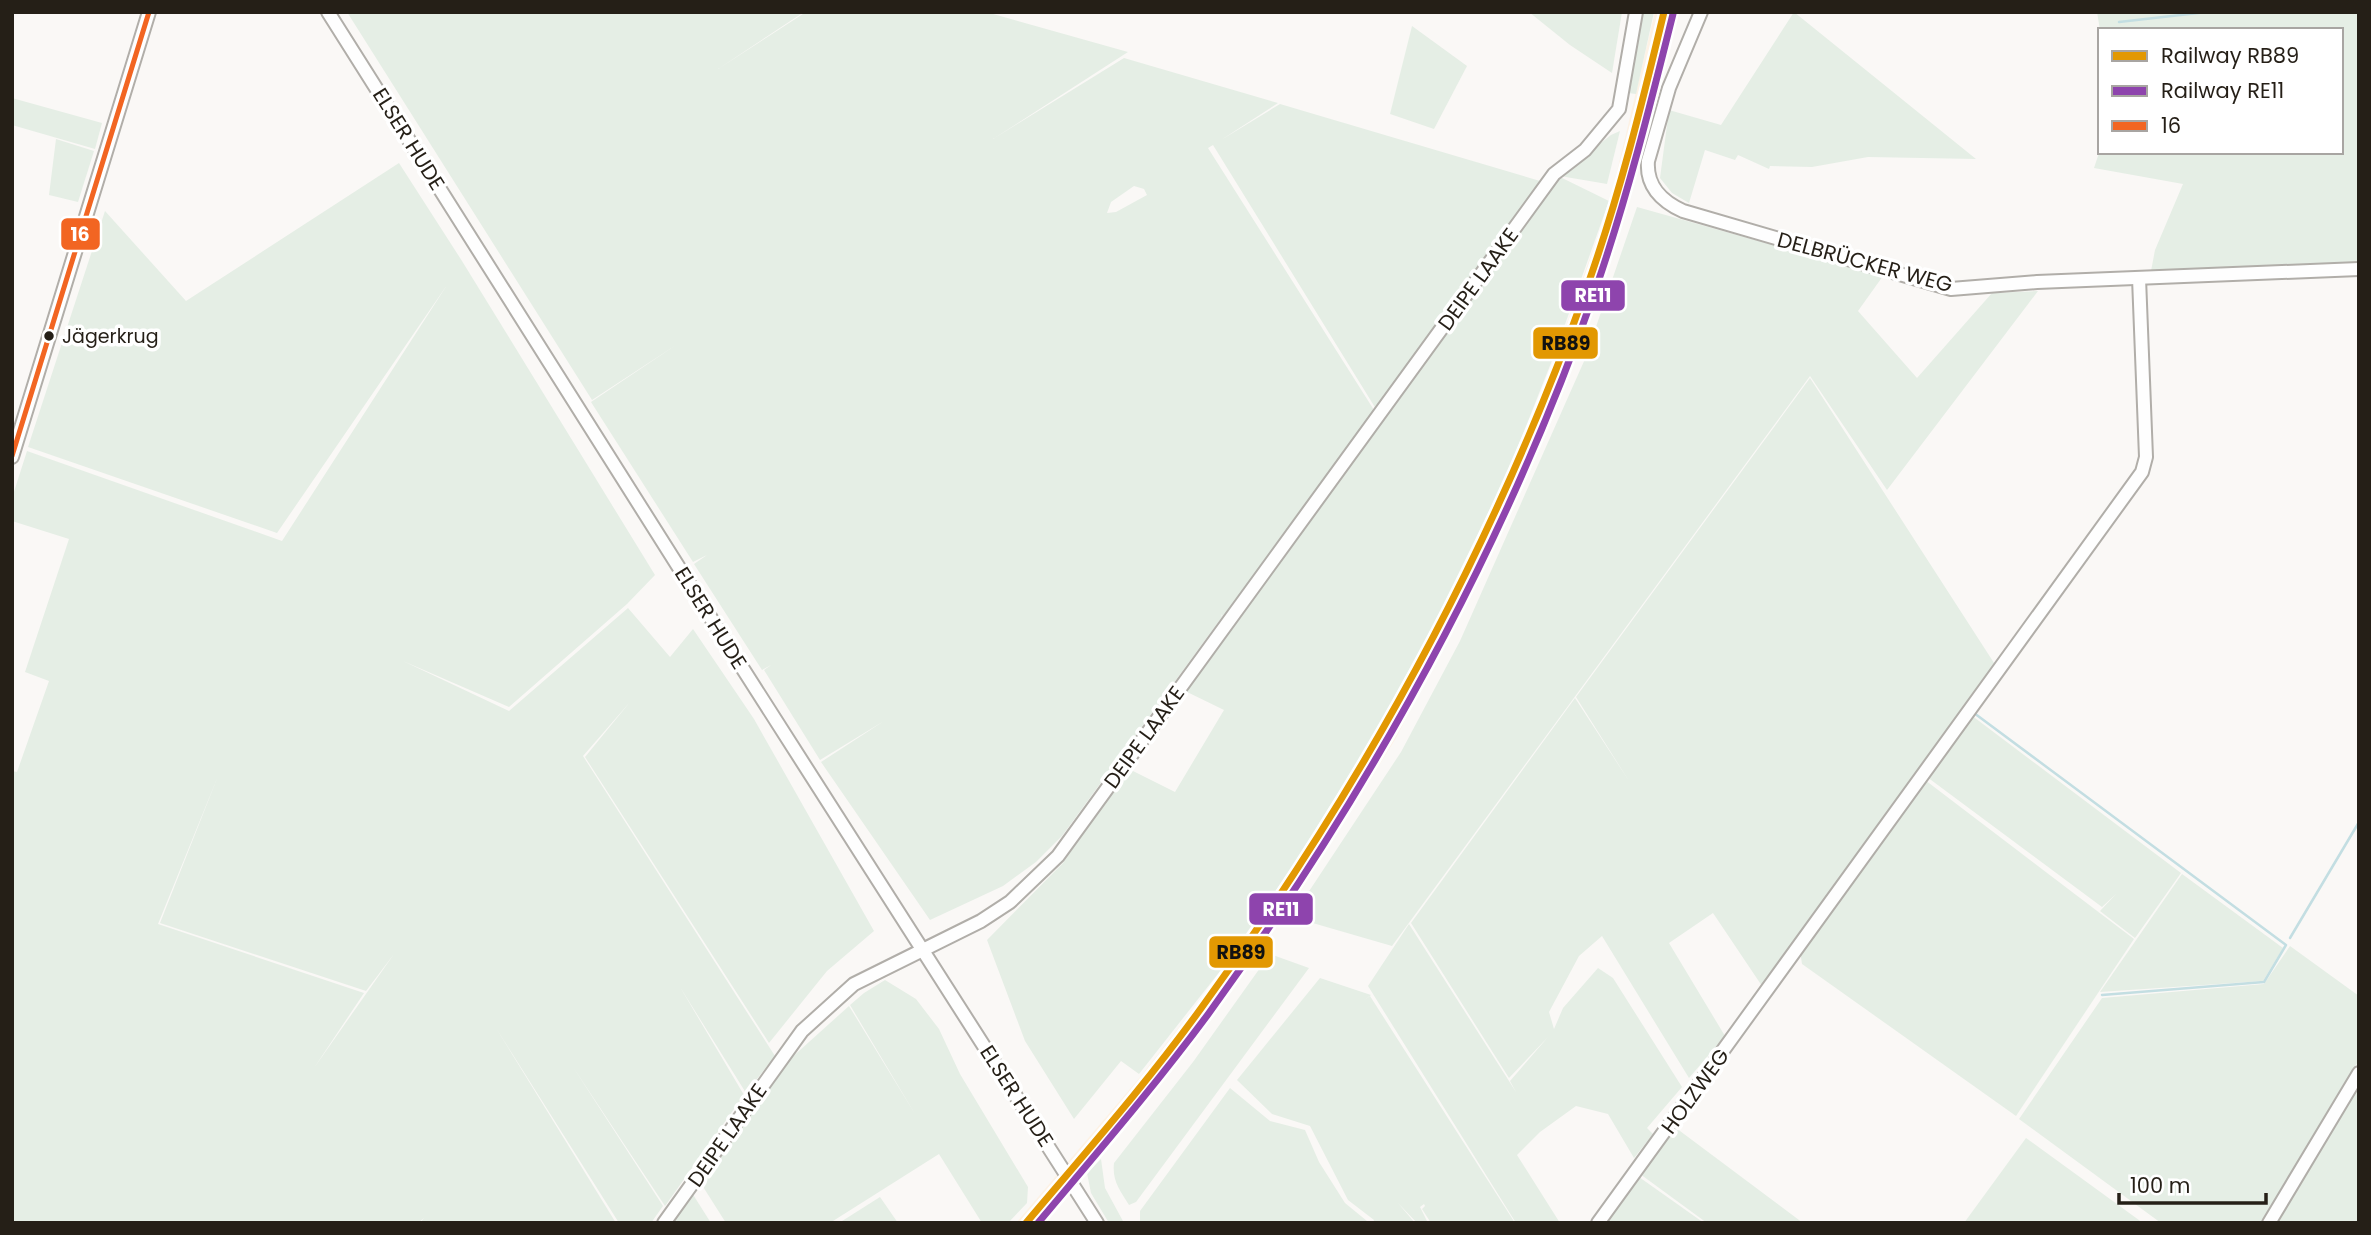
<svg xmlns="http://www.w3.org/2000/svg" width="2371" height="1235" font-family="Poppins,sans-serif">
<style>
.built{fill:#fdf2e5}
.green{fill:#e5eee5;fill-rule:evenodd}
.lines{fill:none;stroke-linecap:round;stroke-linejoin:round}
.stream{stroke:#c3dee2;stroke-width:2.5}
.minor-casing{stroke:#b1aea9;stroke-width:16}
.minor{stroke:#fefefe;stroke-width:12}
.bus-1-casing{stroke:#fff;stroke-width:10}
.bus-1{stroke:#f26522;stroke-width:5}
.rail-1-casing{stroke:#fff;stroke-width:12}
.rail-2-casing{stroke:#fff;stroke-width:12}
.rail-1{stroke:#e29802;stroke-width:7}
.rail-2{stroke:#8e44ad;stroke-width:7}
.bus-dot{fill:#251f17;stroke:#fff;stroke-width:2.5}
.labels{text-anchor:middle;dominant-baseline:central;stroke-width:7;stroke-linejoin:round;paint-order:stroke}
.bus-label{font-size:19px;fill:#251f17;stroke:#fff;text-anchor:start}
.street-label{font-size:21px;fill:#251f17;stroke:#fff}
.line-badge{stroke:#fff;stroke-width:2.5}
.badge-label{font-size:19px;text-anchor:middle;font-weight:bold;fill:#fff}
.pale-badge-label{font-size:19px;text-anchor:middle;font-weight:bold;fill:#111}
</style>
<rect width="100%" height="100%" fill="#faf8f6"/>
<path class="built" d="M 1655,12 L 1680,12 L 1625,214 L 1573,362 L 1513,509 L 1396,738 L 1301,891 L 1240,979 L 1162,1083 L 1100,1158 L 1041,1223 L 1016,1223 L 1141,1076 L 1222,972 L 1293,867 L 1368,746 L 1445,608 L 1510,470 L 1558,349 L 1610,201 Z"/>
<g class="green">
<path d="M 347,12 L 804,12 L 718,69 L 806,12 L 986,12 L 1128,52 L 993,139 L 1124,58 L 1278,103 L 1221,140 L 1280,104 L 1540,181 L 1376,409 L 1213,145 L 1208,148 L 1374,410 L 1224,618 L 1221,614 L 1222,617 L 1062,836 L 1036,862 L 1003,886 L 930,920 L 821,762 L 884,721 L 820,760 L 764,670 L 771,665 L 762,670 L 694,564 L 707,555 L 693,562 L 591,402 L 676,345 L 592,400 ZM 1134,186 L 1144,189 L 1147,195 L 1116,212 L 1107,213 L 1111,202 Z"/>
<path d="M 1529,12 L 1622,12 L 1612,73 L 1570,45 Z"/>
<path d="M 1641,12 L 1654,12 L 1636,94 L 1628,93 Z"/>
<path d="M 1794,12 L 1976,159 L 1868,157 L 1812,167 L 1770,166 L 1769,169 L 1738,155 L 1735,160 L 1705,150 L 1689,203 L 1672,193 L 1660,178 L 1669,110 L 1721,125 Z"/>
<path d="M 2097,12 L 2359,12 L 2359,263 L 2151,271 L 2155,250 L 2183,184 L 2094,168 L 2100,150 L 2100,152 L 2341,152 L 2341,30 L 2100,30 Z"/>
<path d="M 1412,26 L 1467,66 L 1434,129 L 1390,114 Z"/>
<path d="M 12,98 L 102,123 L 95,149 L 12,125 Z"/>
<path d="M 1620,131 L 1607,184 L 1560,176 L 1611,135 Z"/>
<path d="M 56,139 L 94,151 L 78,202 L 49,195 Z"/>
<path d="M 399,163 L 462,261 L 655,575 L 627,604 L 509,707 L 403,661 L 509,711 L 628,608 L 670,657 L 693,629 L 754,719 L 874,931 L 827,971 L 769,1043 L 585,757 L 630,702 L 583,756 L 775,1056 L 746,1093 L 680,987 L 744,1095 L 665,1206 L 573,1067 L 663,1206 L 651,1223 L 619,1223 L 496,1028 L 616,1223 L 420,1223 L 424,1218 L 418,1223 L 12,1223 L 12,771 L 17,772 L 49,681 L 25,672 L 69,539 L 12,521 L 12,498 L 27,451 L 282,541 L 447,285 L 277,533 L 28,447 L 105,211 L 186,301 ZM 218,776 L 160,923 L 366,991 L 394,954 L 314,1068 L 364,993 L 158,924 Z"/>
<path d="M 1556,175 L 1609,201 L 1553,358 L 1507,474 L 1431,630 L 1370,741 L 1292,867 L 1221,970 L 1139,1074 L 1121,1061 L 1074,1119 L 1025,1041 L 987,940 L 1063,863 L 1127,768 L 1175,792 L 1224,710 L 1183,690 Z"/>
<path d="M 1637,207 L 1883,276 L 1858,311 L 1917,378 L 1992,293 L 2038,291 L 1887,490 L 1810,376 L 1392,946 L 1292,917 L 1401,752 L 1460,641 L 1585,359 Z"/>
<path d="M 1810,378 L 1996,666 L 1762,986 L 1713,913 L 1669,943 L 1725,1036 L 1689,1078 L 1602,936 L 1579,956 L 1549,1012 L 1554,1029 L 1563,1008 L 1598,968 L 1613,978 L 1682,1087 L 1647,1128 L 1653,1134 L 1634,1158 L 1608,1114 L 1576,1106 L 1540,1132 L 1517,1155 L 1560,1223 L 1516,1223 L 1368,986 L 1409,924 L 1516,1092 L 1510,1081 L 1548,1037 L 1509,1078 L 1411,923 L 1575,698 L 1629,781 L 1576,697 Z"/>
<path d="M 1971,715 L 2181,873 L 2135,938 L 2100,911 L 2116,894 L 2102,907 L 1927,777 Z"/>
<path d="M 1925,780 L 2134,939 L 2016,1116 L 1802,964 L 1800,951 Z"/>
<path d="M 2182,874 L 2283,948 L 2263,981 L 2100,992 Z"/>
<path d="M 2290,946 L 2359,996 L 2359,1060 L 2262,1223 L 2161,1223 L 2019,1119 L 2102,998 L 2264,984 Z"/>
<path d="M 1270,954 L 1309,968 L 1136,1202 L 1129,1205 C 1120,1190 1112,1181 1114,1163 L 1193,1062 Z"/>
<path d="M 1320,978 L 1371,995 L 1363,1001 L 1370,996 L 1515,1223 L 1431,1223 L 1422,1209 L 1425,1206 L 1424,1204 L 1420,1207 L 1428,1223 L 1417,1223 L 1398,1203 L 1415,1223 L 1373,1223 L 1374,1220 L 1348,1200 L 1310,1126 L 1272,1114 L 1237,1080 Z"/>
<path d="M 885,980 L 916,999 L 939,1029 L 960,1074 L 1028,1187 L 1027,1203 L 1008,1223 L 982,1223 L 939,1154 L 833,1221 L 834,1223 L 726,1223 L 700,1182 L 789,1060 L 849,1006 L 915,1114 L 850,1005 L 864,993 Z"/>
<path d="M 2359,1084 L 2359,1223 L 2275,1223 Z"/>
<path d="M 1230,1088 L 1270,1121 L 1305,1130 L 1319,1162 L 1345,1203 L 1367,1221 L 1366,1223 L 1140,1223 L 1140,1211 Z"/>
<path d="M 1676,1128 L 1803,1223 L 1707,1223 L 1640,1174 Z"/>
<path d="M 2026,1138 L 2143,1223 L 1964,1223 Z"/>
<path d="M 1101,1159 L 1105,1188 L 1124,1223 L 1109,1223 L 1091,1193 L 1087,1173 Z"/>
<path d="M 1639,1177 L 1704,1223 L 1605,1223 Z"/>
<path d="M 692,1193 L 711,1223 L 671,1223 Z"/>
<path d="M 880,1197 L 898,1223 L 839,1223 Z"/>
</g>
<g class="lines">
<g class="stream">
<path d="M 2119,22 L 2207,12"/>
<path d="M 1974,713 L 2286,945 L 2264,982 L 2102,995"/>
<path d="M 2290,938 L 2359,822"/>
</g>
<defs>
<g id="minor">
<path d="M 328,12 L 743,669 L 1097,1223"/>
<path d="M 1701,12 L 1669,88 L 1648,161 C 1646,186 1661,201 1683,211 L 1951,289 L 2037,282 L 2359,269"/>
<path d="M 12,457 L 149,12"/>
<path d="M 664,1223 L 802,1031 L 854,984 L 981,921 L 1010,902 L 1058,856 L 1554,174 L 1585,150 L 1619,109 L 1636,12"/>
<path d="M 1598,1223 L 2142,472 L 2146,457 L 2139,278"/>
<path d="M 2269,1223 L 2359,1073"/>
</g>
</defs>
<use href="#minor" class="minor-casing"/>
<use href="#minor" class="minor"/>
<defs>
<path id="bus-1" d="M 12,456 L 149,12"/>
</defs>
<use href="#bus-1" class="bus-1-casing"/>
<use href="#bus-1" class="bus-1"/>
<defs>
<path id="rail-1" d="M 1026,1223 C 1086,1152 1148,1082 1202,1007 C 1363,786 1495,545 1587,287 C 1619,197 1642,104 1664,12"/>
<path id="rail-2" d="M 1038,1223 C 1096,1154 1155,1086 1209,1013 C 1370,791 1505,548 1596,288 C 1627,198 1650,106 1673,14"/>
</defs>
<use href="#rail-1" class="rail-1-casing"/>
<use href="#rail-2" class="rail-2-casing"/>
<use href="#rail-1" class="rail-1"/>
<use href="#rail-2" class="rail-2"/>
</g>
<circle class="bus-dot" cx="49" cy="336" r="6"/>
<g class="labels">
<g class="bus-label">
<text x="62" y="336">Jägerkrug</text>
</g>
<g class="street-label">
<text transform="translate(409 139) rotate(58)">ELSER HUDE</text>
<text transform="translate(1865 262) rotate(15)">DELBRÜCKER WEG</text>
<text transform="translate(1478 279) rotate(-54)">DEIPE LAAKE</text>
<text transform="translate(711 618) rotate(58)">ELSER HUDE</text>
<text transform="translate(1144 737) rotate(-54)">DEIPE LAAKE</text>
<text transform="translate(1695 1091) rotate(-54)">HOLZWEG</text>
<text transform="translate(1017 1096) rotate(57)">ELSER HUDE</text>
<text transform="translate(727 1135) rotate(-55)">DEIPE LAAKE</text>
</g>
</g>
<g class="line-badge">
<rect x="60" y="217" width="41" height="34" rx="7" fill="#f26522"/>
<rect x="1560" y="279" width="66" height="33" rx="7" fill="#8e44ad"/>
<rect x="1532" y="326" width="67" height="34" rx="7" fill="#e29802"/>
<rect x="1248" y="892" width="66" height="34" rx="7" fill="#8e44ad"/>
<rect x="1208" y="935" width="66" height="34" rx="7" fill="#e29802"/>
</g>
<g class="badge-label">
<text x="80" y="241">16</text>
<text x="1593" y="302">RE11</text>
<text x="1281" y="916">RE11</text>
</g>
<g class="pale-badge-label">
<text x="1566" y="350">RB89</text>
<text x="1241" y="959">RB89</text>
</g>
<rect width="2371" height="1235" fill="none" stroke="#251f17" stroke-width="28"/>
<rect x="2098" y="28" width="245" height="126" fill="#ffffff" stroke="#a8a5a2" stroke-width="2"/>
<rect x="2112" y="51" width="35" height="10" fill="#e29802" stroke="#a8a5a2" stroke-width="2"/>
<text x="2161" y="63" font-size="21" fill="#251f17">Railway RB89</text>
<rect x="2112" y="86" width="35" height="10" fill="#8e44ad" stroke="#a8a5a2" stroke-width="2"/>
<text x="2161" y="98" font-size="21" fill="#251f17">Railway RE11</text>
<rect x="2112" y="121" width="35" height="10" fill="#f26522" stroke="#a8a5a2" stroke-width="2"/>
<text x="2161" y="133" font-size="21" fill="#251f17">16</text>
<path d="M2119 1193v10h147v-10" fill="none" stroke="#251f17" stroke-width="3.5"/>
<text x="2130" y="1193" font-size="21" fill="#251f17" stroke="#ffffff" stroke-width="5" paint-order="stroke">100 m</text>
</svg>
